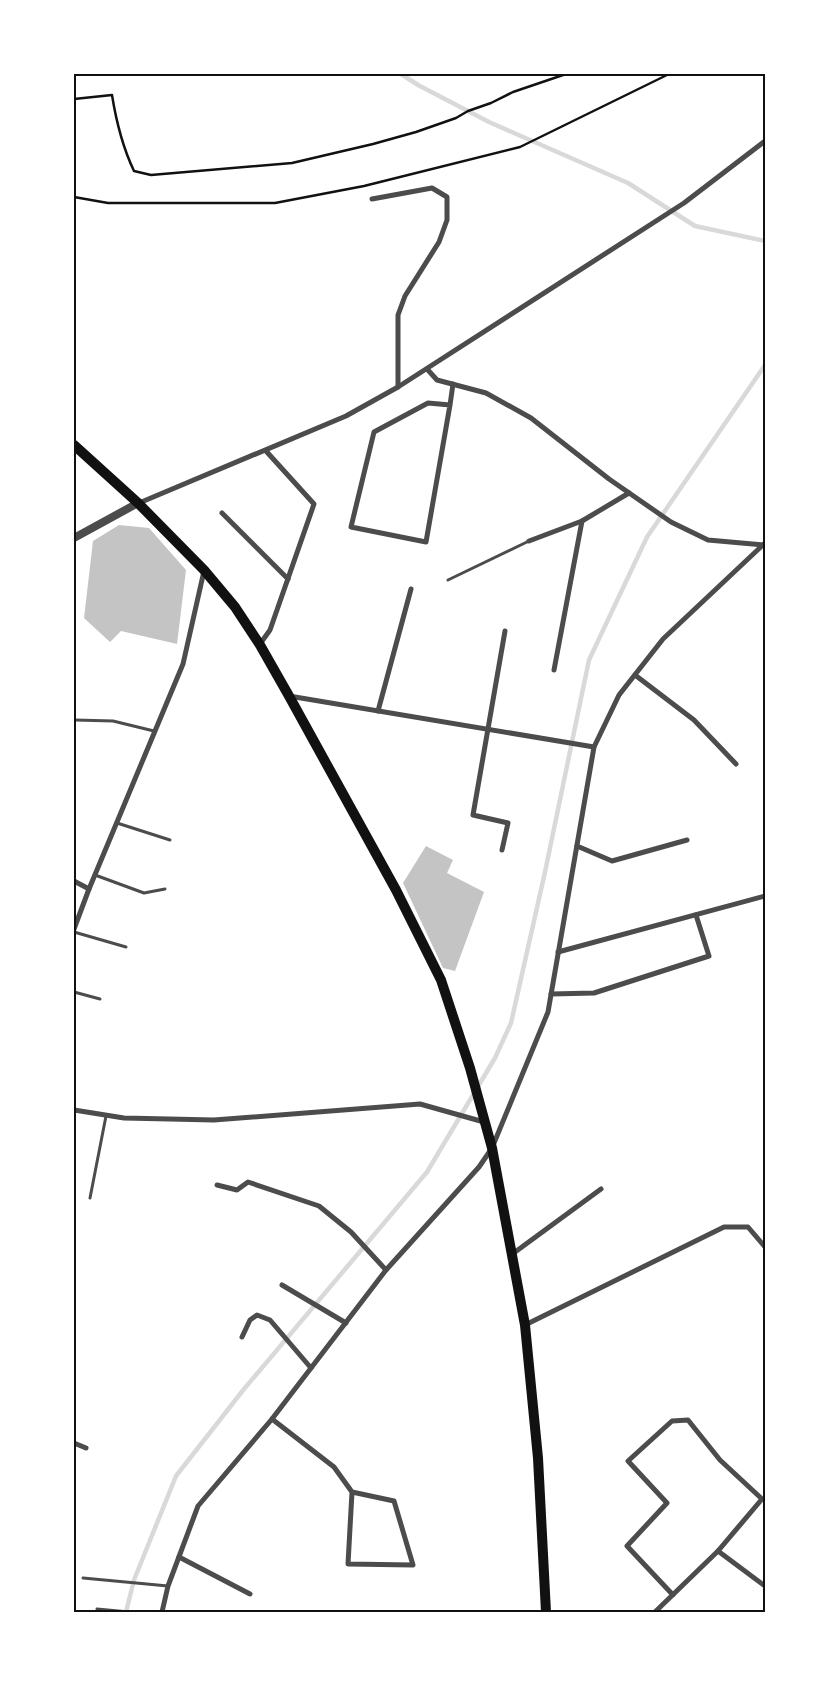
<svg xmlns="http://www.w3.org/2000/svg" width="839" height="1686" font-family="'IBM Plex Sans',sans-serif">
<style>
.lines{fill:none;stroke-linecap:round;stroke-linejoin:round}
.stream{stroke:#d9d9d9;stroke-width:4.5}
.building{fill:#c4c4c4}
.path{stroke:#111;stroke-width:2.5}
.service{stroke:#4c4c4c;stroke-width:3}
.minor{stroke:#4c4c4c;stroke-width:5}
.tertiary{stroke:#4c4c4c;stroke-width:8}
.primary{stroke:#111;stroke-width:10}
.neatline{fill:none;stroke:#111;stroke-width:2}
</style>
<rect width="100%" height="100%" fill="#fff"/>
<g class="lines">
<g class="stream">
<path d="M 401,74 L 418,85 L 489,122 L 628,183 L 695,226 L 765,241"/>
<path d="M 126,1612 L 134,1580 L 176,1476 L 244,1389 L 427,1172 L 495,1058 L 511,1023 L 545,872 L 589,660 L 647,537 L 765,365"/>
</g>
</g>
<g class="building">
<path d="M 119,525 L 149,528 L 186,570 L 177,644 L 121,631 L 110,642 L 84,618 L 93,541 Z"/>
<path d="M 426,846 L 453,860 L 447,873 L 484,892 L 455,971 L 443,968 L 403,883 Z"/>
</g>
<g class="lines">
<g class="path">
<path d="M 74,99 L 112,95 C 116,120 123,148 134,171 L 151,175 L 292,163 L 373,144 L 416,132 L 456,118 L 468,111 L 491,103 L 513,92 L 566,74"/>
<path d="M 74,197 L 108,203 L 275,203 L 364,186 L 520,147 L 669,74"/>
</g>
<g class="service">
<path d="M 448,580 L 529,541"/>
<path d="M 75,720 L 113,721 L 154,731"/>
<path d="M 117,823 L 170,840"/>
<path d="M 95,875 L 144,893 L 165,889"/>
<path d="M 74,932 L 126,947"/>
<path d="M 74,992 L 100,999"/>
<path d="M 90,1198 L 106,1116"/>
<path d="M 83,1578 L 168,1586"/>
<path d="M 97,1609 L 129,1612"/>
</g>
<g class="minor">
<path d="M 372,199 L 432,188 L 447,197 L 447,220 L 439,242 L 405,296 L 398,315 L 398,387"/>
<path d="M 427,369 L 437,380 L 486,393 L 531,418 L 609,479 L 671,522 L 708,540 L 764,545"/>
<path d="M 450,405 L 428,403 L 374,432 L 351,527 L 426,542 L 450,405 L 453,384"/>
<path d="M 139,503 L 346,416 L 398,387 L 684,203 L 765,141"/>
<path d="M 222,513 L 288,579"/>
<path d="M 529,541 L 582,521 L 629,493"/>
<path d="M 260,644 L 270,630 L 314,504 L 266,451"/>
<path d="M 554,670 L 582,521"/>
<path d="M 635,675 L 694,720 L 736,764"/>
<path d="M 289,696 L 594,747"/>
<path d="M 378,711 L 411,589"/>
<path d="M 577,846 L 612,861 L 687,840"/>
<path d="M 502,850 L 508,823 L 473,815 L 505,631"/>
<path d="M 74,881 L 89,889"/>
<path d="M 74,929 L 89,889 L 183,664 L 204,571"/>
<path d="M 558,952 L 765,896"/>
<path d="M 551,994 L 594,993 L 709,956 L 696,915"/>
<path d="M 74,1110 L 124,1118 L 214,1120 L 420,1104 L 484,1122"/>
<path d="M 217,1185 L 237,1190 L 248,1182 L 319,1206 L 351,1232 L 386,1270"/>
<path d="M 511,1255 L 601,1189"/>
<path d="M 282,1285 L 346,1323"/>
<path d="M 525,1325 L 724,1227 L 748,1227 L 765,1247"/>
<path d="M 242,1337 L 250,1320 L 257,1315 L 270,1320 L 311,1368"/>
<path d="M 272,1419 L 334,1467 L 352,1492 L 394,1501 L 413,1565 L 348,1564 L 352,1492"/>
<path d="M 74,1443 L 86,1448"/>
<path d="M 718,1551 L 765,1586"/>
<path d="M 179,1557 L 250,1594"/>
<path d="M 162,1612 L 168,1586 L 198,1506 L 272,1419 L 386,1270 L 479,1167 L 492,1148 L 548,1012 L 594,747 L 619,695 L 663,639 L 765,543"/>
<path d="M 655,1612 L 718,1551 L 762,1499 L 720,1460 L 688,1420 L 672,1421 L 628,1461 L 667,1503 L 627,1546 L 673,1595"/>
</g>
<path class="tertiary" d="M 74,538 L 138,503"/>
<path class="primary" d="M 74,445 L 138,503 L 204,570 L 235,607 L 260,645 L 289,696 L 396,890 L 441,980 L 470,1068 L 492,1148 L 525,1325 L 538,1458 L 546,1612"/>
</g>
<rect width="839" height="1686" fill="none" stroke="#ffffff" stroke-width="150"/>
<rect x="75" y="75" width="689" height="1536" class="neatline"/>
</svg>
